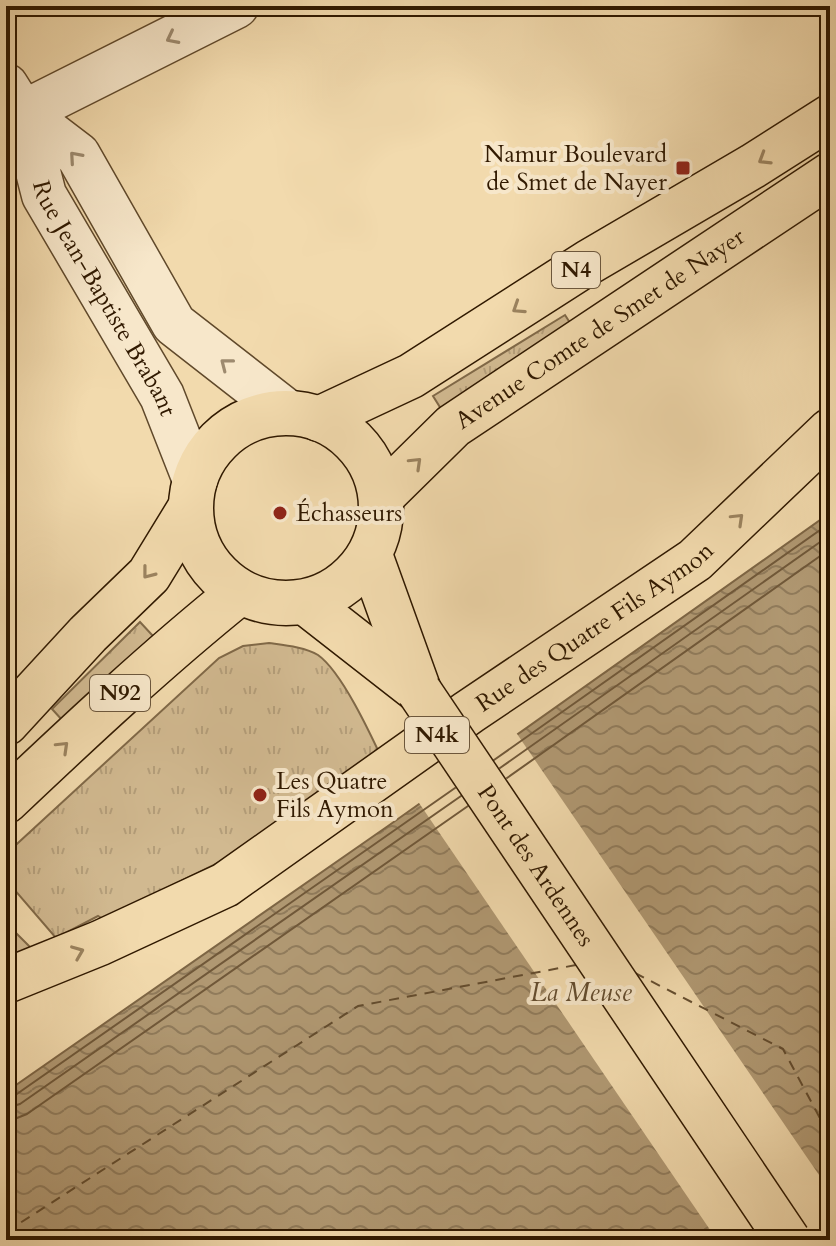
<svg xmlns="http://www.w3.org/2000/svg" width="836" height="1246" font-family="Cardo,serif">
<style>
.grass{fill:url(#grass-tufts);stroke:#806948;stroke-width:2}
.water{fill:url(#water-waves);stroke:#7d6544;stroke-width:2}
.pier{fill:#f2daad}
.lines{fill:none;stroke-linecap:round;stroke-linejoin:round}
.shore{stroke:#705839;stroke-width:2}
.ferry{stroke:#634c2e;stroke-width:2;stroke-dasharray:10 8;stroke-linecap:butt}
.minor-casing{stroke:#60492b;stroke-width:47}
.tertiary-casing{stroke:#60492b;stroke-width:47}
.primary-casing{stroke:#301900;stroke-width:47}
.minor{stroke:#f7e7ca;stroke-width:44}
.tertiary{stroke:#f7e7ca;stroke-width:44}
.primary{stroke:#f2daad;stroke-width:44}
.primary-bridge-casing{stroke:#301900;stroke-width:47;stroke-linecap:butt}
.primary-bridge{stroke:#f2daad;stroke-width:44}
.oneway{stroke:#9d8a6f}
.oneway2{stroke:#9b835f}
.poi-dot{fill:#8f2418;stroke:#f7e7ca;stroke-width:3}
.labels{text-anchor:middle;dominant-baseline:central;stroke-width:8;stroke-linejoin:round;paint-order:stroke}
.shield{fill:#f7e7ca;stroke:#6c573d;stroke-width:2}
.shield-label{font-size:22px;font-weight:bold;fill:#301900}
.poi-label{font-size:24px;fill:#301900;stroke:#f7e7ca;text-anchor:start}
.street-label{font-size:24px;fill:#301900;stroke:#f7e7ca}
.water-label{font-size:26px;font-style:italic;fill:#634c2e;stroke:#f7e7ca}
</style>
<defs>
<pattern id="grass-tufts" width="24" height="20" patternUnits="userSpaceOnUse" patternTransform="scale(2)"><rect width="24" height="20" fill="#d1b990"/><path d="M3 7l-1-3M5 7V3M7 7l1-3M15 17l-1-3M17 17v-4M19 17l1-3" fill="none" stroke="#b49e7a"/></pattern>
<pattern id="water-waves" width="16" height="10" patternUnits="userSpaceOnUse" patternTransform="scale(2)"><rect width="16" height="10" fill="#b09872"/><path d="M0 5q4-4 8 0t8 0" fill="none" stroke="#907b5b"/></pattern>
</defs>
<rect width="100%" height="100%" fill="#f2daad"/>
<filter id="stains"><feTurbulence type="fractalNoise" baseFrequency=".0025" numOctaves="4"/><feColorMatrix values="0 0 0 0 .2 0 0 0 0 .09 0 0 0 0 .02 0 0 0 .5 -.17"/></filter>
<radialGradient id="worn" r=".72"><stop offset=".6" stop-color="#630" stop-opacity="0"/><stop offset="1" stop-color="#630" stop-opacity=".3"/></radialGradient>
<g class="grass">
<path d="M 565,315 L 572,326 L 443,412 L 433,396 Z"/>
<path d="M 140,622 L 153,636 L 63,721 L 52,709 Z"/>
<path d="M 269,643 C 283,645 305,647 318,655 C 342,672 371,735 384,763 L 309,813 L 218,863 L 103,919 L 98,916 L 56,938 L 6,880 L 6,854 L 219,658 L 243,646 Z"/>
<path d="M 6,923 L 39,956 L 6,971 Z"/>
</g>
<path class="water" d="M 830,513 L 830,1240 L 6,1240 L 6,1092 L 388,826 Z"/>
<path class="pier" d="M 515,731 L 830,1191 L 830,1240 L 717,1240 L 417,800 Z"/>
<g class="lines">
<g class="shore">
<path d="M 494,760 L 830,523"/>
<path d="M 500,768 L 830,535"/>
<path d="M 507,778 L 830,549"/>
<path d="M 6,1097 L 14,1096 L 455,788"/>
<path d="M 6,1108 L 20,1104 L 461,796"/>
<path d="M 6,1120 L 17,1118 L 27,1114 L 468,806"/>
</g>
<g class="ferry">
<path d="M 635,973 L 783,1049 L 830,1137"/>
<path d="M 6,1232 L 358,1006 L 576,965"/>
</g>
<defs>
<path id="minor" d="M 23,113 L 236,6"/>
<g id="tertiary">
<path id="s1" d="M 6,86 L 23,113 L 44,195 L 162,396 L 195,480"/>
<path d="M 23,113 L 78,155 L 174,324 L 287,412"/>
</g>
<g id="primary">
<circle cx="286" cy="508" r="95"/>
<path d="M 319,419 L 411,376 L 589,262 L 753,166 L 830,117"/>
<path id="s2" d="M 382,496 L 453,426 L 830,175"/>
<path d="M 370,555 L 419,691"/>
<path d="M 305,602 L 419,691"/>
<path d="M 6,723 L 88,634 L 149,575 L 190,508"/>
<path d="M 6,801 C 82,729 158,658 240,592"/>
<path id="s3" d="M 6,981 L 100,943 L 225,885 L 469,712 L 695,560 L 830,431"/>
</g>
</defs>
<use href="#minor" class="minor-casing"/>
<use href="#tertiary" class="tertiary-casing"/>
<use href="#primary" class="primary-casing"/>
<use href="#minor" class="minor"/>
<use href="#tertiary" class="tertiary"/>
<use href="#primary" class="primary"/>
<defs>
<g id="primary-bridge">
<path id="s4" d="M 419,691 L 788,1240"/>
</g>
</defs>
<use href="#primary-bridge" class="primary-bridge-casing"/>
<use href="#primary-bridge" class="primary-bridge"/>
</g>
<defs><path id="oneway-chevron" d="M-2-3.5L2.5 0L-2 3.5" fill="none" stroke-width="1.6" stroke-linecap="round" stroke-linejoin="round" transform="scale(2)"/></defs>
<g class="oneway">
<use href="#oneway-chevron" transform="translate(172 38) rotate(153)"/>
<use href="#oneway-chevron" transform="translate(75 157) rotate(-131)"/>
<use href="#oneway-chevron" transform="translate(226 364) rotate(-142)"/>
</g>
<g class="oneway2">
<use href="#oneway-chevron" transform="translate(764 159) rotate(148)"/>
<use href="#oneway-chevron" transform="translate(518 308) rotate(147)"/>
<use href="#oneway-chevron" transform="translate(416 463) rotate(-44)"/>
<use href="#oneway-chevron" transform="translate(738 519) rotate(-44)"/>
<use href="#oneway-chevron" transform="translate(148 573) rotate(128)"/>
<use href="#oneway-chevron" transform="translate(63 747) rotate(-44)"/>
<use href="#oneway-chevron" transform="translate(78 952) rotate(-22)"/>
</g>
<g class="poi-dot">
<rect x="675" y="160" width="16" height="16" rx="4"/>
<circle cx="280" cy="513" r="8"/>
<circle cx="260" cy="795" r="8"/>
</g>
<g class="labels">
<g class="shield">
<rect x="552" y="252" width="48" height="36" rx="6"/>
<rect x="90" y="675" width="60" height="36" rx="6"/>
<rect x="405" y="717" width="64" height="36" rx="6"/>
</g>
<g class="shield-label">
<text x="576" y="270">N4</text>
<text x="120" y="693">N92</text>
<text x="437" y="735">N4k</text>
</g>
<g class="poi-label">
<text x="667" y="154" text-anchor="end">Namur Boulevard<tspan x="667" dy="28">de Smet de Nayer</tspan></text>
<text x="296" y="513">Échasseurs</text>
<text x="276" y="781">Les Quatre<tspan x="276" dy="28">Fils Aymon</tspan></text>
</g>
<g class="street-label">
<text stroke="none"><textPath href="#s1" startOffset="236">Rue Jean-Baptiste Brabant</textPath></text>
<text stroke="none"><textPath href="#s2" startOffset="276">Avenue Comte de Smet de Nayer</textPath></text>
<text stroke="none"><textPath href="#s3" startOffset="690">Rue des Quatre Fils Aymon</textPath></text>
<text stroke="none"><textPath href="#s4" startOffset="210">Pont des Ardennes</textPath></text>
</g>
<g class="water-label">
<text x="581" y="992">La Meuse</text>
</g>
</g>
<rect width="836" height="1246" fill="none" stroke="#f2daad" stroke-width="32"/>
<rect x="8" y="8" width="820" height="1230" fill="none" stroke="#301900" stroke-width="4"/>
<rect x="16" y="16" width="804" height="1214" fill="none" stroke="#301900" stroke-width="2"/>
<rect width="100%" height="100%" filter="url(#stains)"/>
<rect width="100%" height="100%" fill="url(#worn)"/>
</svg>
